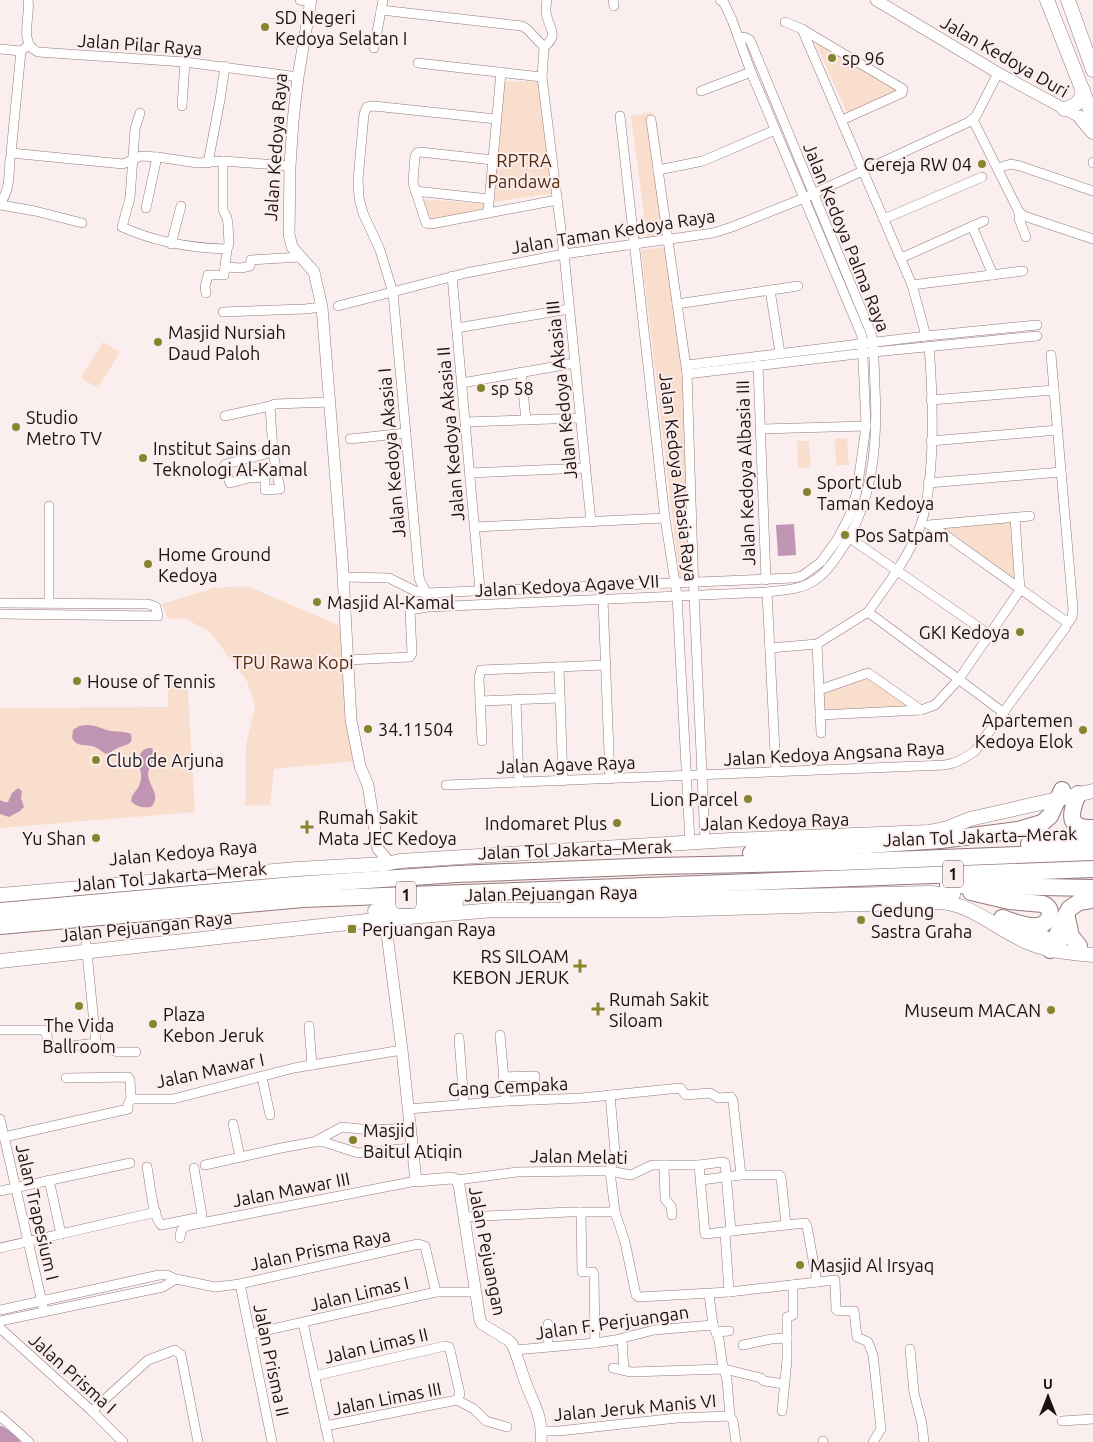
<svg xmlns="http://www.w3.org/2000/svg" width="1093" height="1442" font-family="Ubuntu,sans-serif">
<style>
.green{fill:#fadecd}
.water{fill:#bf95b3}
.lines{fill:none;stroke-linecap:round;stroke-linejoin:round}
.river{stroke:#bf95b3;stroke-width:14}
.minor-casing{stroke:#95797b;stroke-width:10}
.tertiary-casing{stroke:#95797b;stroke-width:12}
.primary-casing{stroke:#95797b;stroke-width:15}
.motorway-casing{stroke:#95797b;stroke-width:18}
.minor{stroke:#fff;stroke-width:9}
.tertiary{stroke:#fff;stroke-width:11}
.primary{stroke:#fff;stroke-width:14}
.motorway{stroke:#fff;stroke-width:16}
.poi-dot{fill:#86842e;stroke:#fbeeee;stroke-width:2}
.labels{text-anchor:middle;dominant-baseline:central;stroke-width:4;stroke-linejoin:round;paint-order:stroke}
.shield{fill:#fbeeee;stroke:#5f5454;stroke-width:1}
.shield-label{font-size:16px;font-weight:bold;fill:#1c1212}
.poi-label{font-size:18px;fill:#1c1212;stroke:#fbeeee;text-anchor:start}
.street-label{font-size:18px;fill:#1c1212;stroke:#fbeeee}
.park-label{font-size:18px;fill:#562b0d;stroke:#fbeeee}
</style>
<rect width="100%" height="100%" fill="#fbeeee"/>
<g class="green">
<path d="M 811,33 L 905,90 L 848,115 Z"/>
<path d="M 504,81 L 542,82 L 553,193 L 494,202 Z"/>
<path d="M 652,112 L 668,235 L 647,238 L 631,116 Z"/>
<path d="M 420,199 L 489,204 L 487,211 L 430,227 Z"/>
<path d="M 664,247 L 685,373 L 697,581 L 680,581 L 641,250 Z"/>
<path d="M 103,342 L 120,352 L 98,388 L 81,378 Z"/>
<path d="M 847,438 L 849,465 L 836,465 L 835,439 Z"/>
<path d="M 797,441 L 809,441 L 811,467 L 798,468 Z"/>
<path d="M 1016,518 L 1018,581 L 935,527 Z"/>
<path d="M 247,586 L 340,626 L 346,706 L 355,761 L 274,769 L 270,805 L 245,806 L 246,745 L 255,706 L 247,681 L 210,632 L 184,618 L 168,619 L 162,604 L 213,588 Z"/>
<path d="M 862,674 L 914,710 L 822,712 L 822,691 Z"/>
<path d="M 187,676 L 195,812 L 0,828 L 0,708 L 168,707 L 168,679 Z"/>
</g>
<g class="water">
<path d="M 794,524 L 796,555 L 778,556 L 776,525 Z"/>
<path d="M 87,725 C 96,725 102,729 111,731 C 118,732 124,731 131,734 C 134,745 126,744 118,748 C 114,749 111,753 106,754 C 102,752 96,746 91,746 C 83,744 77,747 72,738 L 73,730 L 79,726 Z"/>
<path d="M 148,748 L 152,748 L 155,755 C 154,761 149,766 148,773 C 148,787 162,794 151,807 C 143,808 136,807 131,801 C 132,792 138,791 140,783 C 145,770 130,755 148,748 Z"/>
<path d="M 18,788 L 22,791 L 21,798 L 24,807 L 20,811 L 9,817 L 0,814 L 0,800 L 4,802 L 8,802 L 12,793 Z"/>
</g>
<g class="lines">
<path class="river" d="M 0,1433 L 13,1442"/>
<defs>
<g id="minor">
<path d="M 28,0 C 31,17 18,43 38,52 L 185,62 L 298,77"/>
<path d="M 300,0 L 310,2"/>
<path d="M 547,0 C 546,6 545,12 547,17 C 551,31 558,36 544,47 L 542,77 L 564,254 L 591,522"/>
<path d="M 613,0 L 614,6"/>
<path d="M 381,10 L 522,26 L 527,29 L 544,47"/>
<path d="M 785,22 L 802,29 L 903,89 L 902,93 L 842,120"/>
<path d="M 802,29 L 912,285 L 926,336"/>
<path d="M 29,45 L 21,51 L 11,153 L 123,164 L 141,156 L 157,157 L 198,163 L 223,161 L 290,166"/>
<path d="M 374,48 L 383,0"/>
<path d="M 0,49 L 21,51"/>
<path d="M 418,63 L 542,77"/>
<path d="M 701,91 L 751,72"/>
<path d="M 182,106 L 185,62"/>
<path d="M 140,113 L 135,129 L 130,198 L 122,227 C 155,242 190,248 227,249 L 224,275 L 208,275 L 205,287 L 206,293"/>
<path d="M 620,116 L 665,518 L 677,595 L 690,843"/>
<path d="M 651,120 L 687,374 L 694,595 L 705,842"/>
<path d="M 973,120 L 1019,212 L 1024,216 L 1093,239"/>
<path d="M 493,160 L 420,152 L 417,153 L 415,156 L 413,183 L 426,223 L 431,224 L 557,200"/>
<path d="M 223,161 L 223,210 L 227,218 L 228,224 L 229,244 L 227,249"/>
<path d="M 1093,162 L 1093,163"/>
<path d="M 208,163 L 220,100 L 225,66"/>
<path d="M 998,168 L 1011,164 L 1020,166 L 1093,191"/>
<path d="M 658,170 L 703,161 L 775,130"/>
<path d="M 415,191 L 489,199"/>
<path d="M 0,203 C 10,191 9,174 10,159"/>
<path d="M 0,205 L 35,211 L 82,223"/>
<path d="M 146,208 L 157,157"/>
<path d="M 1019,212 L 1019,219 L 1026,237"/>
<path d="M 488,213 L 501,72"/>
<path d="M 884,219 L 982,177"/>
<path d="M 972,226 L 993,275"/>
<path d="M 171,244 L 181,206"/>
<path d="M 901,258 L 984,221"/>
<path d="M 225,267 L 241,268 L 250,266 L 251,260 L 301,257"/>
<path d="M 452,276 L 480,590"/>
<path d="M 912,285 L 1023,271"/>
<path d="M 770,290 L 780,353"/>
<path d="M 677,304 L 798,286"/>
<path d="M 338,306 L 466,273 L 564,254 L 713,233 L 732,227 L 804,198 L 969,122 L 976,116 L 998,73"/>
<path d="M 223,312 L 305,309 L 322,307"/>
<path d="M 457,328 L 569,309"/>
<path d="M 687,365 L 926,336 L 1037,325"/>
<path d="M 758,365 L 766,580"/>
<path d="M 521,372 L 526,420"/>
<path d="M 687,374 L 874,352 L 1037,336"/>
<path d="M 462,383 L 575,363"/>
<path d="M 931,400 L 1054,390"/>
<path d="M 270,406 L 273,452 L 280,489 L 265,490 L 265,479 L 263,477 L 249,478 L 230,483 L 224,466 L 226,464 L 273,452"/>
<path d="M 225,416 L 270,406 L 275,404 L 331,402"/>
<path d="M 465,422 L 581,418"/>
<path d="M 760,429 L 866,426"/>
<path d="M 350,439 L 406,433"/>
<path d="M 931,441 L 1058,430"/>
<path d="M 470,473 L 586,468"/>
<path d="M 928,483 L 1061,472"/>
<path d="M 929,525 L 1030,516"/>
<path d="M 931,525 L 1068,623 L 1072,617 L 1073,609 L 1051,355"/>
<path d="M 475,527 L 665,518"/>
<path d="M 845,537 L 854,541 L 990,635"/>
<path d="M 343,577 L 389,578 L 415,591 L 427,593 L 793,578 L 802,576 L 821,562 L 837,540 L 850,515 L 857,491 L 866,426 L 862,336 L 751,72 L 732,20 L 724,3 L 720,0"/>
<path d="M 767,592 L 776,772"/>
<path d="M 427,596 C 427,591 421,586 419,577 L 393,293 L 380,250 L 363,213 L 359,198 L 358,180 L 364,114 L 367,107 L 374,106 L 496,119"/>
<path d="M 603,599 L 610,779"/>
<path d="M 0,603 L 148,604 L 156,607 L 158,616 L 0,614"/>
<path d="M 49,603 L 49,506"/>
<path d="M 868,612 L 1004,713"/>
<path d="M 817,644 L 821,733"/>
<path d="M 770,648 L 817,644 L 868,612 C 888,584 909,557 921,524 C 936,477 933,396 929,346"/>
<path d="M 347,660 L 410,657 L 412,653 L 410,610 L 428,607 L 767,592 C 783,590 801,590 815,580 C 825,574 832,564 838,555 C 873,505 878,446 875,387 C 874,369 875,351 871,333 L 750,40 L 744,37 L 739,39"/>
<path d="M 559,667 L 563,781"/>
<path d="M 819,690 L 868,673 L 921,710"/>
<path d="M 516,699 L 519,782"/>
<path d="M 480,701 L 560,698"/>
<path d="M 820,715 L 921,710 L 935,705 L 959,679 L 1020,590 L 1015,518"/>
<path d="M 482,741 L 479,678 L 481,670 L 606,665"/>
<path d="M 446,785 L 945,765 C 957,763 965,758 975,751 L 1066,627"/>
<path d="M 309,1026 L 312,1065"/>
<path d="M 0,1030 L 44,1030 C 49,1036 46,1045 54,1048 L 96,1043 L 86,943"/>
<path d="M 500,1035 L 506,1101"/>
<path d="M 459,1038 L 464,1104"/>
<path d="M 96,1043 L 117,1052 L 136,1052"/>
<path d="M 262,1077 L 270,1115"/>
<path d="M 503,1077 L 535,1076 L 534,1100"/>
<path d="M 66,1078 L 128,1077 L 130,1080 L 131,1099"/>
<path d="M 610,1095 L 615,1152 L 610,1171 L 615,1212 L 625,1242 L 636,1295 L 639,1297 L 729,1292 L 835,1280 L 836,1309 L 838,1311 L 854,1311 L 857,1337 L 868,1342 L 873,1355 L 881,1429 L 873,1442"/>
<path d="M 131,1099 L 173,1099 L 294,1068 L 402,1050"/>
<path d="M 408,1109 L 506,1101 L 582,1098 L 680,1088 L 686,1095 L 710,1093 L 718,1098 L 731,1097 L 733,1101 L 741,1175"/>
<path d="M 0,1119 L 44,1311"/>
<path d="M 233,1124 L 240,1157"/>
<path d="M 4,1137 L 128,1109 L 128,1104 L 131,1099"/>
<path d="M 316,1141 L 342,1127 L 370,1130 L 410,1128"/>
<path d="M 205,1165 L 281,1148 L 314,1142 L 324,1142 L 358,1153 L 412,1148"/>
<path d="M 664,1165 L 665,1199 L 671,1206 L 672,1215"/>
<path d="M 699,1165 L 705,1234 L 805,1223 L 807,1226 L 817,1282"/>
<path d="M 147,1167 C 150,1182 152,1214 161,1225 L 201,1217 L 202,1215 L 194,1168"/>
<path d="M 49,1180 L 61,1234"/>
<path d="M 457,1180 L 517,1172 L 586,1171 L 610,1171 L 631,1175 L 652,1165 L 699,1165 L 723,1162 L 725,1163 L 731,1231"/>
<path d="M 701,1180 L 741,1175 L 779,1175 L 781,1177 L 786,1225"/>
<path d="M 0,1191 L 130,1163"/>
<path d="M 581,1212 L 582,1272 L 593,1272 L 594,1275 L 595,1343"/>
<path d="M 465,1217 L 569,1212 L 615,1212"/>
<path d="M 725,1232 L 729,1292"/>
<path d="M 180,1238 L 181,1231 L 186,1226 L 416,1181"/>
<path d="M 0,1248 L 156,1212"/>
<path d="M 240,1284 L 272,1442"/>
<path d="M 709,1294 L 713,1325 L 719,1340 L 722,1362 L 727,1380 L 730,1416 L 733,1421 L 736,1442"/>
<path d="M 0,1310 L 159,1275 L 167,1275 L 176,1279 L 215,1287 L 240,1284 L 418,1244 L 425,1246 L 436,1292"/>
<path d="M 0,1321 L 163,1287 L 176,1279"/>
<path d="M 303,1323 L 329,1442"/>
<path d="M 548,1324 L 548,1347"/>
<path d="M 0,1328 L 92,1411 L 123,1442"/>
<path d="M 716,1332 L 729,1331"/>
<path d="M 250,1334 L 436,1292 L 475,1292"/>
<path d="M 622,1339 L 624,1370"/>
<path d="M 743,1345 L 771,1339 L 787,1338"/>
<path d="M 910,1349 L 914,1393 L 922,1424 L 924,1442"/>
<path d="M 515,1350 L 595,1343 L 615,1340 L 654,1330 L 713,1325"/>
<path d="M 613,1368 L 631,1372 L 724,1369 L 761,1378 L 764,1381 L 785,1384"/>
<path d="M 314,1376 L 445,1346 L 449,1347 L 450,1350 L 460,1394 L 457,1400"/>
<path d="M 92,1411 L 148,1360 L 175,1350 L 181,1355 L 198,1442"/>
<path d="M 782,1411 L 787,1360 L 787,1317 L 793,1315 L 793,1285"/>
<path d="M 0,1416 L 29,1442"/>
<path d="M 1062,1421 L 1093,1419"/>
<path d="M 325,1426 L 457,1400 L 474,1409 L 486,1421 L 507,1427"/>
<path d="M 542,1431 L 559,1431 L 677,1418 L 730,1416"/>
<path d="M 823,1441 L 823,1442"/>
</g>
<g id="tertiary">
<path d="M 311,0 L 298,77 L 293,121 L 290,166 L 289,234 L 292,247 L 314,272 L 322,307 L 342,557 L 351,720 L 360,766 L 368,785 L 378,849 L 385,857"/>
<path d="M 876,0 L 998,73 L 1087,121"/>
<path d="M 384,911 L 402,1050 L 416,1181 L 452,1178 L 457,1180 L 459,1185 L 480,1320 L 482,1324 L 508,1340 L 512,1344 C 517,1355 520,1367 524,1378 C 532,1403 543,1413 541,1442"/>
</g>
<g id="primary">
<path d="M 1047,0 L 1093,117"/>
<path d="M 1068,0 L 1093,70"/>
<path d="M 1064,109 C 1076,106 1081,102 1083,90"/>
<path d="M 1081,118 L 1093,132"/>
<path d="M 0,895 L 297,869 L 385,864 L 400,861 L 730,840 L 929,832 L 948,828 L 970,819 L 1093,791"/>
<path d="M 567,901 L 930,893 L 953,895"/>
<path d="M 375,911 L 401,908 L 456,904"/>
<path d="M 1020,927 L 1034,934 L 1060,943"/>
<path d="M 0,961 L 385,919 L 494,910 L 660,910 L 938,902 C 970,902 1002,933 1032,944 C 1052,952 1072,953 1093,955"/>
</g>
<g id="motorway">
<path d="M 1078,794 C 1070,813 1066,829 1093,828"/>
<path d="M 1029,844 L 1093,839"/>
<path d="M 751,853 L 941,840 L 1018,830 L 1042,823 L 1050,816 L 1062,790"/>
<path d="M 948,885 L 1093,888"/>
<path d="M 971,892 L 1009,901 L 1043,904 C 1055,908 1050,924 1038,926 C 1027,928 1012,921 1002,918"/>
<path d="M 0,911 L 293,885 L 457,874 L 657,866 L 840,862 L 1093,852"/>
<path d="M 1066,914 L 1071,936 L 1079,946"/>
<path d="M 0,926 L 303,899 L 1093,869"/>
<path d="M 1050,950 L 1069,909 L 1079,902 L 1093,900"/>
</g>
</defs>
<use href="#minor" class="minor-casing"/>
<use href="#tertiary" class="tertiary-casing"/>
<use href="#primary" class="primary-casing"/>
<use href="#motorway" class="motorway-casing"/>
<use href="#minor" class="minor"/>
<use href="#tertiary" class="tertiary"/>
<use href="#primary" class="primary"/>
<use href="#motorway" class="motorway"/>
</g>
<g class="poi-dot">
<circle cx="265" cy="27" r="5"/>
<circle cx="832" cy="58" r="5"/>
<circle cx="982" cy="164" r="5"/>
<circle cx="158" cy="342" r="5"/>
<circle cx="481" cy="388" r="5"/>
<circle cx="16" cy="427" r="5"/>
<circle cx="143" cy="458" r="5"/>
<circle cx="807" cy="492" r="5"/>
<circle cx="845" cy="535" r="5"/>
<circle cx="148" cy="564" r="5"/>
<circle cx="317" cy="602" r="5"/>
<circle cx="1020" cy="632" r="5"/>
<circle cx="77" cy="681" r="5"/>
<circle cx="368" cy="729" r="5"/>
<circle cx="1083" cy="730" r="5"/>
<circle cx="96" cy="760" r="5"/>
<circle cx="748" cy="799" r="5"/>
<circle cx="617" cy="823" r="5"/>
<path d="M304.5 819.5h5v5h5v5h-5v5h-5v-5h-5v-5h5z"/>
<circle cx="96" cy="838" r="5"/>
<circle cx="861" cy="920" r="5"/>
<rect x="347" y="924" width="10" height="10" rx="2.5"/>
<path d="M577.5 958.5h5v5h5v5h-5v5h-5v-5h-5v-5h5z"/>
<circle cx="79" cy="1006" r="5"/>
<path d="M595.5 1001.5h5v5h5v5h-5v5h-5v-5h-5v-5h5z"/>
<circle cx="1051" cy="1010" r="5"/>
<circle cx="153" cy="1024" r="5"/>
<circle cx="353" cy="1140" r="5"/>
<circle cx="800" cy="1265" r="5"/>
</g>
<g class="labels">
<g class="shield">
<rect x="943" y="860.5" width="20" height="27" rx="4"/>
<rect x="396" y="881.5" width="20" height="27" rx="4"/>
</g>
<g class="shield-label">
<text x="953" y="874">1</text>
<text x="406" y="895">1</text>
</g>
<g class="poi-label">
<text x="275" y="17">SD Negeri<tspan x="275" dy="21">Kedoya Selatan I</tspan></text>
<text x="842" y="58">sp 96</text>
<text x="972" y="164" text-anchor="end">Gereja RW 04</text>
<text x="168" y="332">Masjid Nursiah<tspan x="168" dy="21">Daud Paloh</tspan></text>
<text x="491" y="388">sp 58</text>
<text x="26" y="417">Studio<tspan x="26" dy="21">Metro TV</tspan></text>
<text x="153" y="448">Institut Sains dan<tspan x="153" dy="21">Teknologi Al-Kamal</tspan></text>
<text x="817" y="482">Sport Club<tspan x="817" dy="21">Taman Kedoya</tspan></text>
<text x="855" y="535">Pos Satpam</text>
<text x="158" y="554">Home Ground<tspan x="158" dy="21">Kedoya</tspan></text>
<text x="327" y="602">Masjid Al-Kamal</text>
<text x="1010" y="632" text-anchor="end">GKI Kedoya</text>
<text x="87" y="681">House of Tennis</text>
<text x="1073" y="720" text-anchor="end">Apartemen<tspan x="1073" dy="21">Kedoya Elok</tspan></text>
<text x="378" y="729">34.11504</text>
<text x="106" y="760">Club de Arjuna</text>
<text x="738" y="799" text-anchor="end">Lion Parcel</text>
<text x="318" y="817">Rumah Sakit<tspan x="318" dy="21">Mata JEC Kedoya</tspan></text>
<text x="607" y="823" text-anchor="end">Indomaret Plus</text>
<text x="86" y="838" text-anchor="end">Yu Shan</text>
<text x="871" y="910">Gedung<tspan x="871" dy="21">Sastra Graha</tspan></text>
<text x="362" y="929">Perjuangan Raya</text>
<text x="569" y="956" text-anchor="end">RS SILOAM<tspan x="569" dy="21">KEBON JERUK</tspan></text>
<text x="609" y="999">Rumah Sakit<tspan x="609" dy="21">Siloam</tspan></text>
<text x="1041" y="1010" text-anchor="end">Museum MACAN</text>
<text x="163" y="1014">Plaza<tspan x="163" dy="21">Kebon Jeruk</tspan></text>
<text x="79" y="1025" text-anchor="middle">The Vida<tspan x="79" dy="21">Ballroom</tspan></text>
<text x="363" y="1130">Masjid<tspan x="363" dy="21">Baitul Atiqin</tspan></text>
<text x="810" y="1265">Masjid Al Irsyaq</text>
</g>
<g class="street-label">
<text transform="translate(140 44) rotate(4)">Jalan Pilar Raya</text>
<text transform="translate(1005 56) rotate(30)">Jalan Kedoya Duri</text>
<text transform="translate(275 147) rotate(-86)">Jalan Kedoya Raya</text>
<text transform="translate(613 231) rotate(-9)">Jalan Taman Kedoya Raya</text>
<text transform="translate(847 237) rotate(68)">Jalan Kedoya Palma Raya</text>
<text transform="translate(561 390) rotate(-96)">Jalan Kedoya Akasia III</text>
<text transform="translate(450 434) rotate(-95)">Jalan Kedoya Akasia II</text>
<text transform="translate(391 453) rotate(-95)">Jalan Kedoya Akasia I</text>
<text transform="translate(745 473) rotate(-92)">Jalan Kedoya Albasia III</text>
<text transform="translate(679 477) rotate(83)">Jalan Kedoya Albasia Raya</text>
<text transform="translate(567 585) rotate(-3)">Jalan Kedoya Agave VII</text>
<text transform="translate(834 753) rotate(-3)">Jalan Kedoya Angsana Raya</text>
<text transform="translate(566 764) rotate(-2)">Jalan Agave Raya</text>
<text transform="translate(775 821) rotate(-2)">Jalan Kedoya Raya</text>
<text transform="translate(980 836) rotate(-2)">Jalan Tol Jakarta–Merak</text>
<text transform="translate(575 849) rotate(-2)">Jalan Tol Jakarta–Merak</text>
<text transform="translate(183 852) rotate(-5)">Jalan Kedoya Raya</text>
<text transform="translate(170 876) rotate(-5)">Jalan Tol Jakarta–Merak</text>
<text transform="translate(551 893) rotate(-1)">Jalan Pejuangan Raya</text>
<text transform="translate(146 926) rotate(-6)">Jalan Pejuangan Raya</text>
<text transform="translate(210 1070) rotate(-12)">Jalan Mawar I</text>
<text transform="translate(508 1086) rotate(-3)">Gang Cempaka</text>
<text transform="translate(579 1156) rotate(1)">Jalan Melati</text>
<text transform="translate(291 1189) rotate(-11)">Jalan Mawar III</text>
<text transform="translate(38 1212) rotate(77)">Jalan Trapesium I</text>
<text transform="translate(320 1249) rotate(-12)">Jalan Prisma Raya</text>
<text transform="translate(488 1251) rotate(79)">Jalan Pejuangan</text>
<text transform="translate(359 1293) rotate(-13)">Jalan Limas I</text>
<text transform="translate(612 1322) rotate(-8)">Jalan F. Perjuangan</text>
<text transform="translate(376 1345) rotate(-13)">Jalan Limas II</text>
<text transform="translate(272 1360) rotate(78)">Jalan Prisma II</text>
<text transform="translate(73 1373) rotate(42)">Jalan Prisma I</text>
<text transform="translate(387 1398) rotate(-11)">Jalan Limas III</text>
<text transform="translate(635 1407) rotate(-5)">Jalan Jeruk Manis VI</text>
</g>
<g class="park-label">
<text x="524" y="160">RPTRA<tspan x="524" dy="21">Pandawa</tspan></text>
<text x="293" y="662">TPU Rawa Kopi</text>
</g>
</g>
<g transform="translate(1048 1397)" stroke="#fbeeee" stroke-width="4" paint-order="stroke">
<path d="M0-4L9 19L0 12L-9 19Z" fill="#1c1212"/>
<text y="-8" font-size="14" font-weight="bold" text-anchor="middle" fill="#1c1212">U</text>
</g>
</svg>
